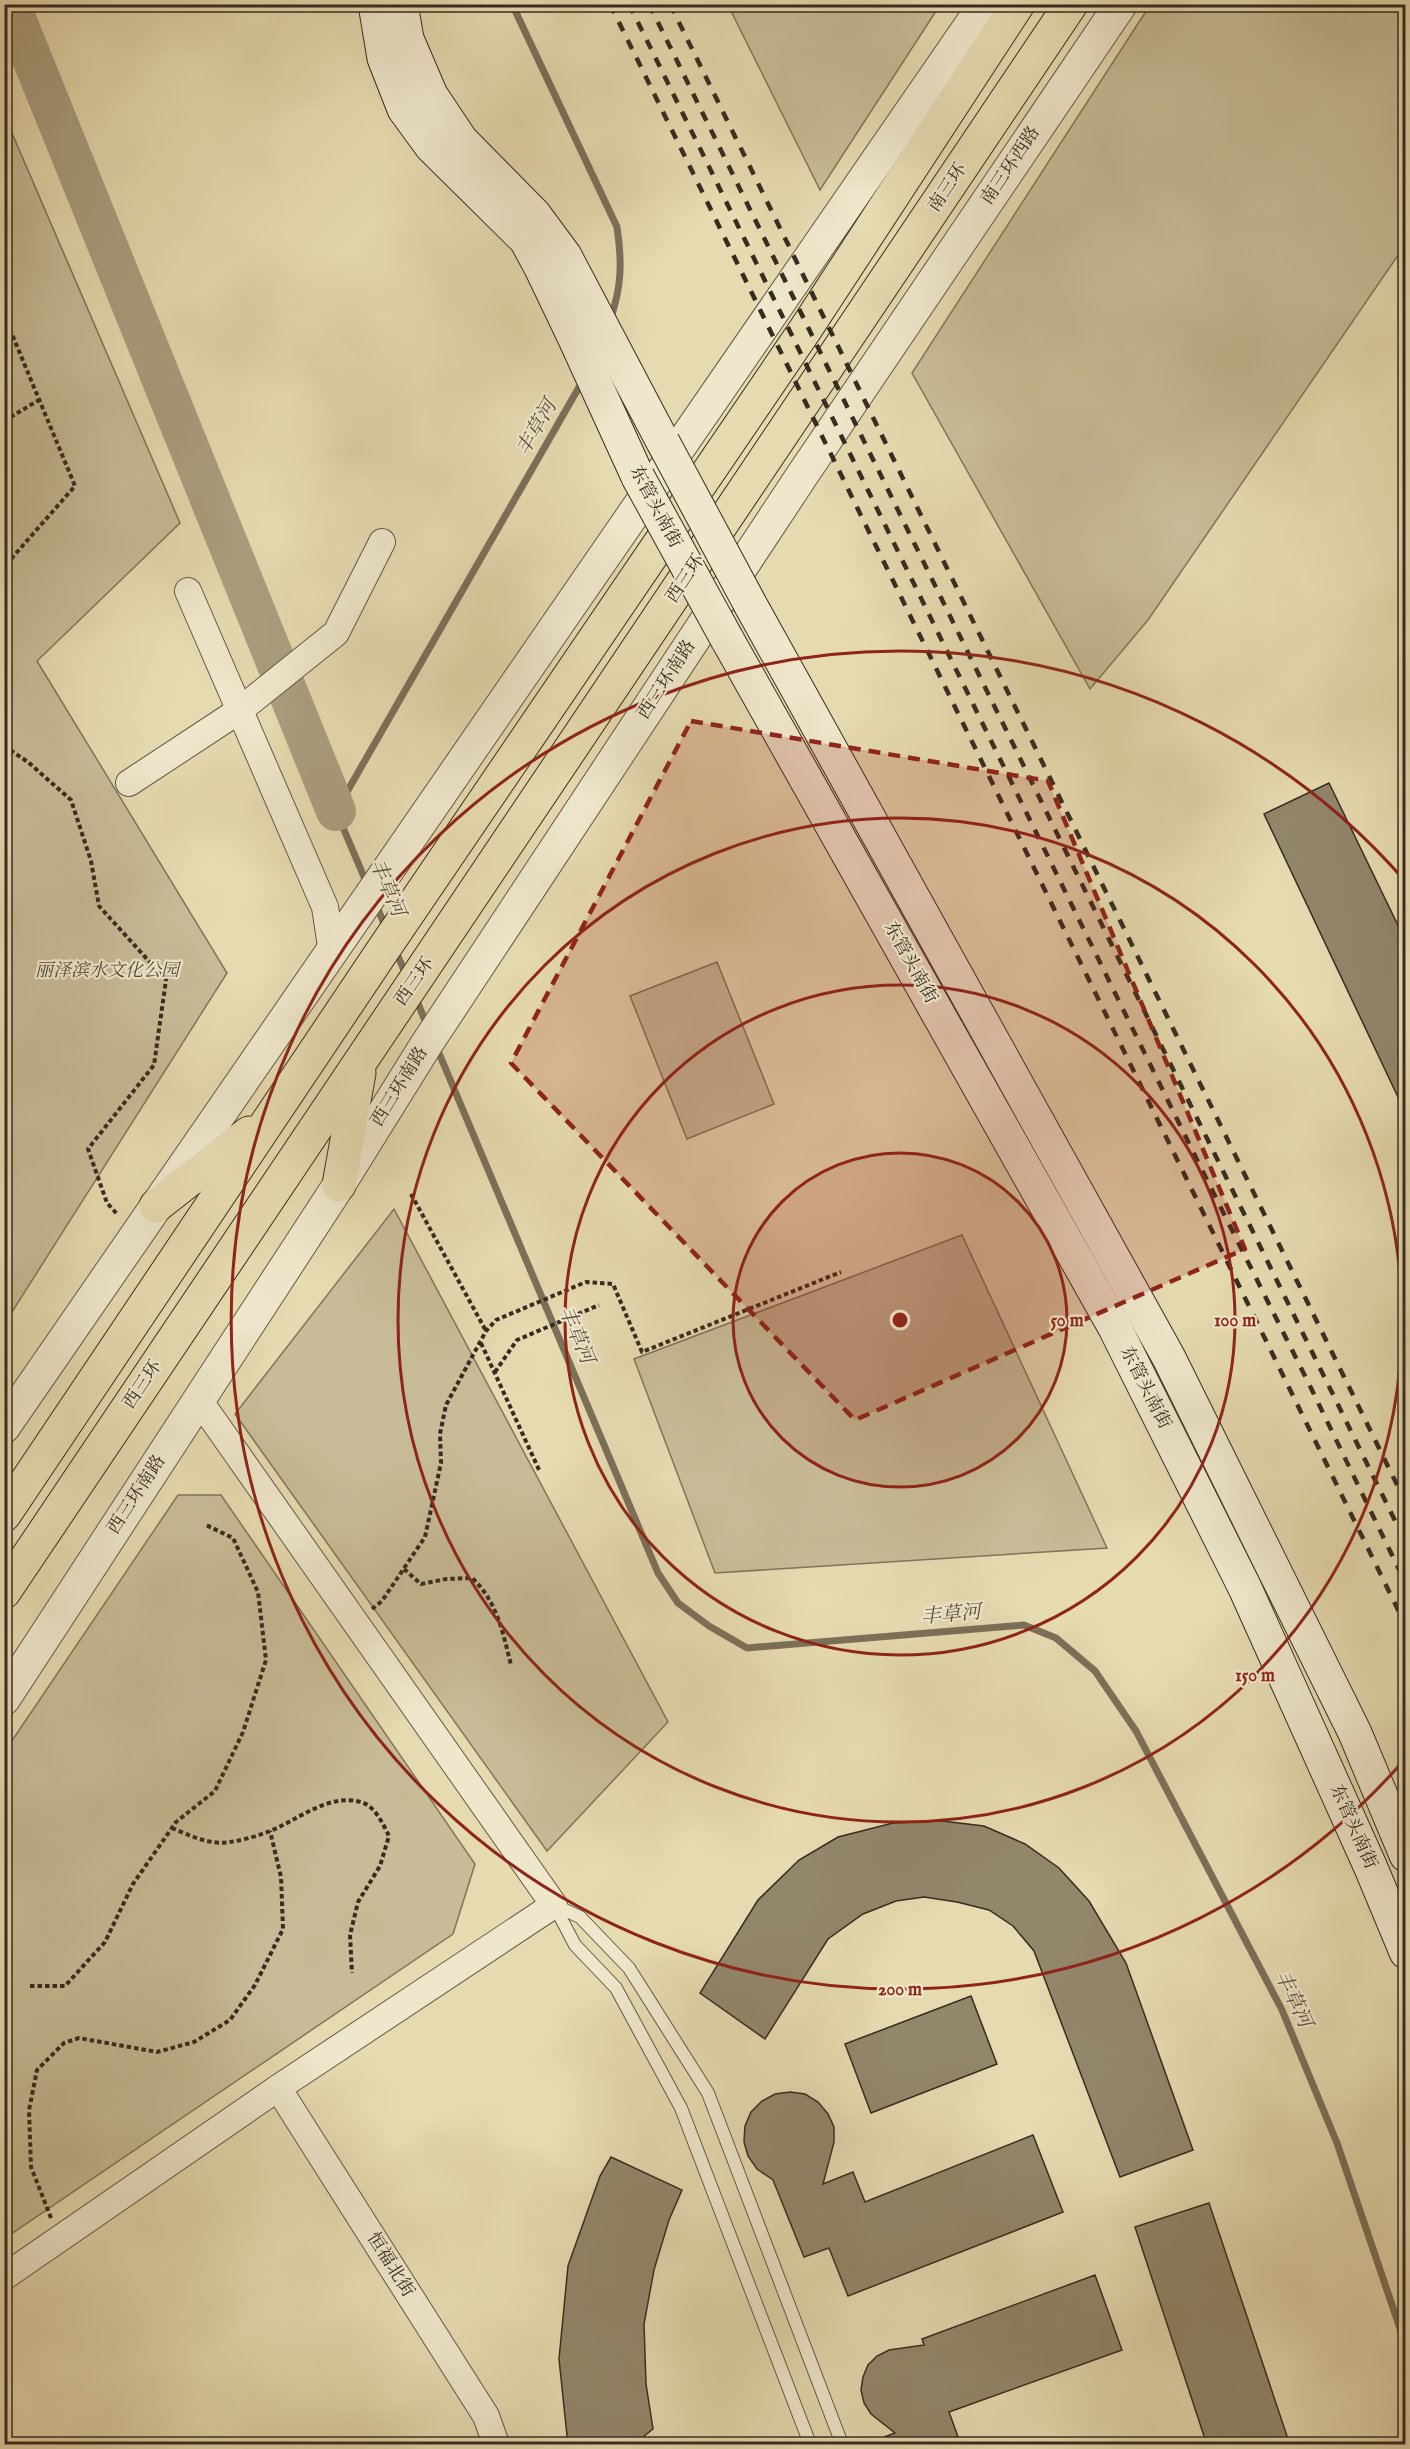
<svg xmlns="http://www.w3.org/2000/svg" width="1410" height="2449" font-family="'IM FELL English','Noto Serif SC',serif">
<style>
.green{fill:#c8bc98;stroke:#80745c;stroke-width:1.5}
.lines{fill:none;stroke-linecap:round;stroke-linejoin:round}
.stream{stroke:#7c7059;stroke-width:7}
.river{stroke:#aa9e7f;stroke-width:40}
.building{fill:#92866b;stroke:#372b20;stroke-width:1.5}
.service-casing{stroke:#635744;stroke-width:14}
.minor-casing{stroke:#635744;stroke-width:28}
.tertiary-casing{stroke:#635744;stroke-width:34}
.secondary-casing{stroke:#372b20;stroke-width:35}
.trunk-casing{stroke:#372b20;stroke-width:35}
.path{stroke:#372b20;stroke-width:4;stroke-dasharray:4.5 3;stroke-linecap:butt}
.service{stroke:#efe7cc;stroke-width:12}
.minor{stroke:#efe7cc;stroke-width:26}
.tertiary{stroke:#efe7cc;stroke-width:32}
.secondary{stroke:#efe7cc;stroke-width:33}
.trunk{stroke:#e6dab0;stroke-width:33}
.rail{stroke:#372b20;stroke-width:4.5;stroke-dasharray:10 10;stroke-linecap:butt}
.secondary-bridge-casing{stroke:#372b20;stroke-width:35;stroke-linecap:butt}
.secondary-bridge{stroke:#efe7cc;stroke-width:33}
.marked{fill:#8f2418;fill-opacity:0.2;stroke:#8f2418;stroke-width:4.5;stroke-dasharray:12 8;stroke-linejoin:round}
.ring{fill:none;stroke:#8f2418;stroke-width:3}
.labels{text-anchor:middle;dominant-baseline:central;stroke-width:4.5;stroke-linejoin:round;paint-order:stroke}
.street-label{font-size:18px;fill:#372b20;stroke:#efe7cc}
.park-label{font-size:18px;font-style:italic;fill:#544838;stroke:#efe7cc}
.water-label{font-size:20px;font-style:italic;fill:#5a4e3c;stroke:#efe7cc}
.centre{fill:#8f2418;stroke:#efe7cc;stroke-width:3}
.ring-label{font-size:18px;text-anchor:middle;font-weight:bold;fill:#8f2418;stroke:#efe7cc;stroke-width:4.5;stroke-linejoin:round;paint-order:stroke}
</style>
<rect width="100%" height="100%" fill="#e6dab0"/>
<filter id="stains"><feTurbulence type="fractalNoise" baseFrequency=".00333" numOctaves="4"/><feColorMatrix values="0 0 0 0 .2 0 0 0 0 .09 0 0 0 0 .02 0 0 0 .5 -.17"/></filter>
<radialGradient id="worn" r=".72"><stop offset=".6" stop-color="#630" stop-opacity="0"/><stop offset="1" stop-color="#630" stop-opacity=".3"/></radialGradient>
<g class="green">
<path d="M 728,5 L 940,5 L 820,190 Z"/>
<path d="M 1150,5 L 1405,5 L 1405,245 L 1148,620 L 1090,689 L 912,373 Z"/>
<path d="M 5,117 L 180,523 L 37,661 L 227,973 L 5,1323 Z"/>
<path d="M 717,962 L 774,1104 L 687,1139 L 630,996 Z"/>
<path d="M 394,1209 L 668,1722 L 547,1851 L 235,1414 Z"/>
<path d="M 962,1235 L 1107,1548 L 715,1573 L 634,1359 Z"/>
<path d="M 178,1495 L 221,1495 L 475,1864 L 453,1934 L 5,2238 L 5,1751 Z"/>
</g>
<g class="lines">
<g class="stream">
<path d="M 512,4 L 617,227 C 622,261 622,287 610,320"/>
<path d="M 367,884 L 336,811 L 582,382"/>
<path d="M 376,905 L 386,928"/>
<path d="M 395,949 L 406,975"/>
<path d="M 415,996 L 428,1028"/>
<path d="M 436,1046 L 658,1573 L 678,1603 L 709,1626 L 747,1648 L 1024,1625 L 1056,1638 L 1095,1671 L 1136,1731 L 1282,2010 L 1337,2143 L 1406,2346"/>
</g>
<path class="river" d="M 10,4 L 336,811"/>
</g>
<g class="building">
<path d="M 1329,783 L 1406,942 L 1406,1114 L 1264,814 Z"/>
<path d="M 942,1821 L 984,1826 L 1025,1844 L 1059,1868 L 1089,1901 L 1126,1963 L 1193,2150 L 1120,2177 L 1034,1951 L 1013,1926 L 989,1910 L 957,1902 L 924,1897 L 896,1901 L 863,1914 L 828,1939 L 765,2039 L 700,1993 L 758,1900 L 799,1860 L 838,1837 L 893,1823 Z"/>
<path d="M 971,1996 L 997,2064 L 871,2113 L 845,2044 Z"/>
<path d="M 790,2092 L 805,2094 L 818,2102 L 828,2114 L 834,2127 L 834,2142 L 823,2184 L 853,2172 L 865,2202 L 1033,2135 L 1063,2212 L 848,2296 L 829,2248 L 804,2257 L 773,2180 L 757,2169 L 748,2156 L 744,2142 L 745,2126 L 751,2112 L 762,2101 L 775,2094 Z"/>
<path d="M 611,2157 L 682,2190 L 669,2220 L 654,2270 L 644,2324 L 646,2384 L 653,2429 L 633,2445 L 568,2445 L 559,2359 L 568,2266 L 600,2176 Z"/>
<path d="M 1209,2203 L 1290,2445 L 1207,2445 L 1135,2227 Z"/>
<path d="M 1095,2275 L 1122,2350 L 949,2412 L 961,2445 L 869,2445 L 868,2443 L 895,2433 L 871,2414 L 864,2403 L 861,2390 L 863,2377 L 868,2365 L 877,2356 L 889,2350 L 924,2345 L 922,2339 Z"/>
</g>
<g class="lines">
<defs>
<g id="service">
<path d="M 554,1905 L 580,1917 L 629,1968 L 708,2093 L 842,2444"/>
<path d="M 554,1905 L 575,1945 L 616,1988 L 681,2108 L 810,2444"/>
</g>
<g id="minor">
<path d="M 188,591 L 325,907 L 332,953"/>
<path d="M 129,783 L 240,710 L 336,633 L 382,542"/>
<path d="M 278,2088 L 486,2416 L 496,2444"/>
<path d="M 4,2277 L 278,2088 L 554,1905 L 199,1400"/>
</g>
<g id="tertiary">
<path d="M 4,1427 L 985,4"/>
<path d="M 4,1699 L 339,1185 L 426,1045 L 801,477 L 1121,4"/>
</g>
<g id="secondary">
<path d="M 375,4 L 384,58 L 404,109 L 431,146 L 526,240 L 541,268 L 574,337 L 638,477"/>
<path d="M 401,4 L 407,39 L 431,95 L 461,140 L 534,214 L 565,256 L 663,442"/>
<path d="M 750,604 L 1169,1358 L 1355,1733 L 1406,1855"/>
<path d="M 727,639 L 1115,1328 L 1245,1588 L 1371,1868 L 1406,1952"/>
</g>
<g id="trunk">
<path d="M 339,1185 L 359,1073"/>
<path d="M 156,1206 L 249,1133"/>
<path d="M 4,1515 L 383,950 L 805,330 L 1018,4"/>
<path d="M 4,1592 L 1071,4"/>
</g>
</defs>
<use href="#service" class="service-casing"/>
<use href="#minor" class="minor-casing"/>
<use href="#tertiary" class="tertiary-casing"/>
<use href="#secondary" class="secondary-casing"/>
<use href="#trunk" class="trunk-casing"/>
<g class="path">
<path d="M 4,315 L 75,486 L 4,567"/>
<path d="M 4,389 L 12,409 L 4,414"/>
<path d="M 4,421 L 39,400"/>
<path d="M 4,454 L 10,472 L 4,474"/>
<path d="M 4,746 L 28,762 L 71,800 L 91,861 L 99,906 L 166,980 L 154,1065 L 88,1149 L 107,1203 L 118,1215"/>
<path d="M 411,1194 L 486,1331"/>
<path d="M 481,1343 L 540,1472"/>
<path d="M 495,1372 L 517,1340 L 599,1305"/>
<path d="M 404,1569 L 421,1584 L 446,1579 L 472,1578 C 497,1601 503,1633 511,1665"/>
<path d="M 372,1609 L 382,1601 L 425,1537 L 441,1463 L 440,1434 L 446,1405 L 486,1331 L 496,1320 L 586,1282 L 613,1284 L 642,1352 L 841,1272"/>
<path d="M 172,1828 C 188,1835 212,1846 230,1842 C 243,1840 258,1836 270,1831 C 298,1820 328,1793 361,1802 C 375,1806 383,1824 389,1836 L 380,1866 L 358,1902 L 350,1935 L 352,1973"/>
<path d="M 30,1986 L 65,1986 L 105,1942 L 133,1884 L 176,1822 L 215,1791 L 243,1732 L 266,1660 L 258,1592 L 233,1538 L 206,1525"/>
<path d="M 51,2218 L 31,2167 L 29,2110 L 37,2070 L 64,2043 L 79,2038 L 157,2052 L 194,2042 L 230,2020 L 255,1985 L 283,1929 L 281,1877 L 270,1831"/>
</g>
<use href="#service" class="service"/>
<use href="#minor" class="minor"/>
<use href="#tertiary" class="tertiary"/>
<use href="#secondary" class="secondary"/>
<use href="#trunk" class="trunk"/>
<g class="rail">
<path d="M 610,4 L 1406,1626"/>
<path d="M 629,4 L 1203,1172 L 1310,1386 L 1406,1584"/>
<path d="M 649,4 L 1406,1543"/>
<path d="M 670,4 L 1406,1503"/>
</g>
<defs>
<g id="secondary-bridge">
<path d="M 663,442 L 750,604"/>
<path d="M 638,477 L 727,639"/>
</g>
</defs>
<use href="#secondary-bridge" class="secondary-bridge-casing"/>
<use href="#secondary-bridge" class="secondary-bridge"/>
</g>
<path class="marked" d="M 691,721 L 1048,781 L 1245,1249 L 855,1420 L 511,1063 Z"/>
<circle cx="900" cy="1320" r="167" fill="#8f2418" fill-opacity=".12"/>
<g class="ring">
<circle cx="900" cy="1320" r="167"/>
<circle cx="900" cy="1320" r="335"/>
<circle cx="900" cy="1320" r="502"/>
<path d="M1405 1759A669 669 0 1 1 1405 881"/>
</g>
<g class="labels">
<g class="street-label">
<text transform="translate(1011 166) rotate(-56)">南三环西路</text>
<text transform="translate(948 188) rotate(-56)">南三环</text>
<text transform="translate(655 507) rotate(62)">东管头南街</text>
<text transform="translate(686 579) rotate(-56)">西三环</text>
<text transform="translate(667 680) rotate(-57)">西三环南路</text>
<text transform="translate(910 963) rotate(61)">东管头南街</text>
<text transform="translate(415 982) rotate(-55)">西三环</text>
<text transform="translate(400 1087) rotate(-58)">西三环南路</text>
<text transform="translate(143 1385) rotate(-56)">西三环</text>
<text transform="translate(1145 1388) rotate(63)">东管头南街</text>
<text transform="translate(137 1495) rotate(-57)">西三环南路</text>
<text transform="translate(1353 1827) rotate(66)">东管头南街</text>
<text transform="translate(390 2265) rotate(58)">恒福北街</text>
</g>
<g class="park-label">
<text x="107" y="971">丽泽滨水文化公园</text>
</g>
<g class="water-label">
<text transform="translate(537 428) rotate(-60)">丰草河</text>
<text transform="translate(387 888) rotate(67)">丰草河</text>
<text transform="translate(576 1335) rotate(67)">丰草河</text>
<text transform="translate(951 1615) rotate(-5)">丰草河</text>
<text transform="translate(1293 1999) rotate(65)">丰草河</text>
</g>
</g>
<circle cx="900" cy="1320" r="9" class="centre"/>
<g class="ring-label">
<text x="1067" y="1326">50 m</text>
<text x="1235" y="1326">100 m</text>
<text x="1255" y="1681">150 m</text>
<text x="900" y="1995">200 m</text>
</g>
<rect width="1410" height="2449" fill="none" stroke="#e6dab0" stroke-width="24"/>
<rect x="6" y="6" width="1398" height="2437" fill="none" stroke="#372b20" stroke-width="3"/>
<rect x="12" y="12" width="1386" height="2425" fill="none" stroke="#372b20" stroke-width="1.5"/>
<rect width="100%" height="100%" filter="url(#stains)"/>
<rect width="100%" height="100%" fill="url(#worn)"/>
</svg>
